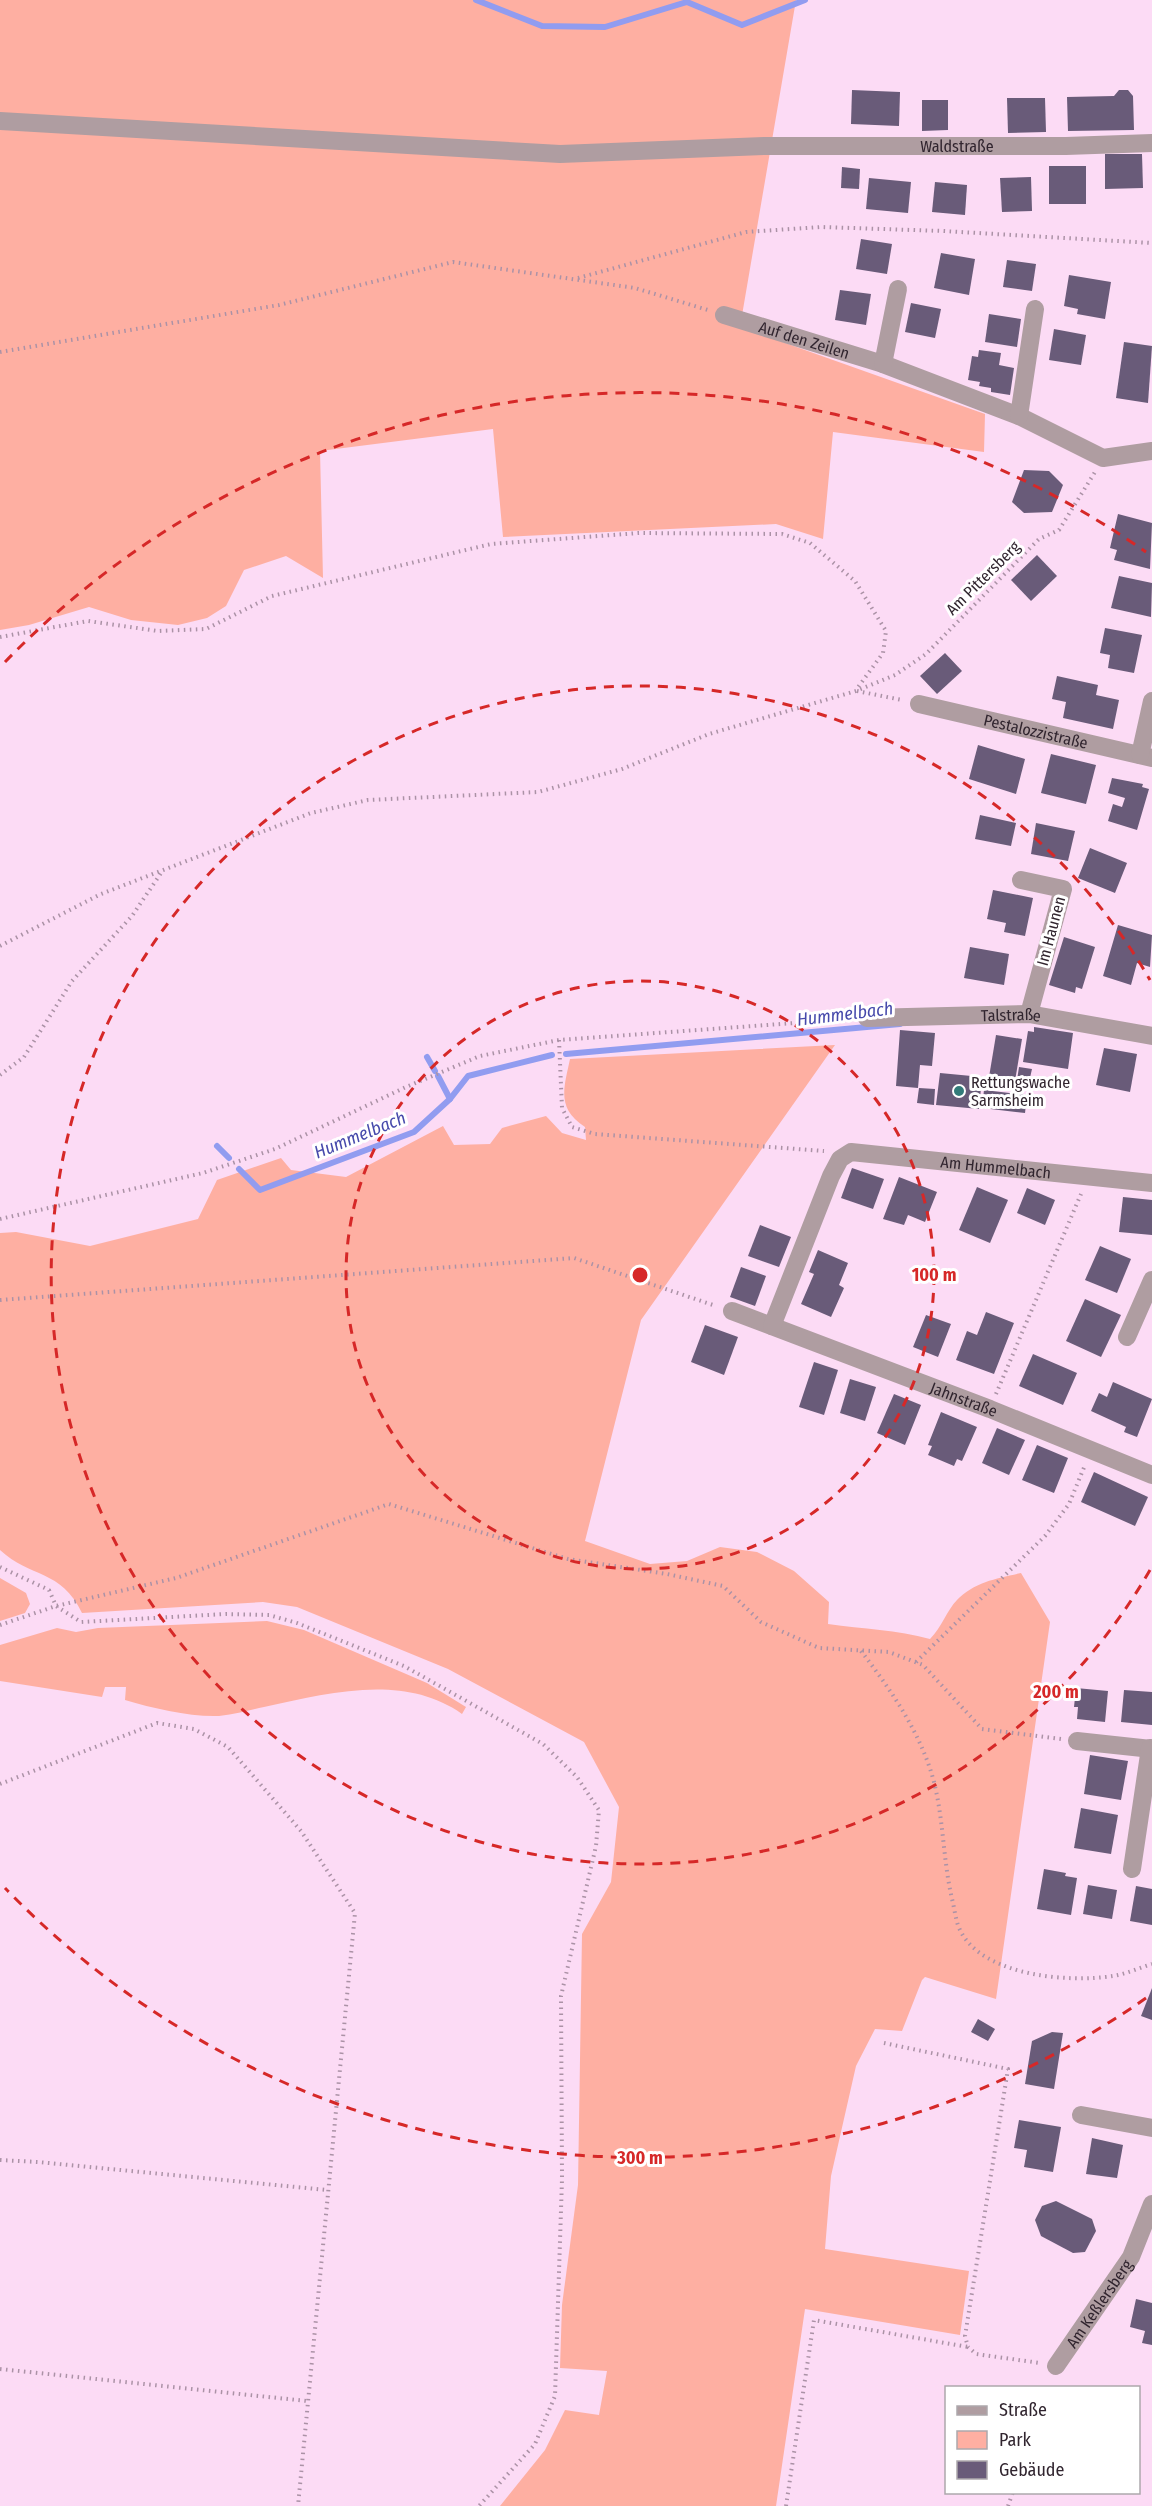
<svg xmlns="http://www.w3.org/2000/svg" width="1152" height="2506" font-family="'Fira Sans Condensed',sans-serif">
<style>
.green{fill:#feafa2}
.lines{fill:none;stroke-linecap:round;stroke-linejoin:round}
.stream{stroke:#919cf0;stroke-width:6}
.building{fill:#695b79}
.path{stroke:#ab92a6;stroke-width:4;stroke-dasharray:1.5 4.5;stroke-linecap:butt}
.minor{stroke:#af9da1;stroke-width:18}
.ring{fill:none;stroke:#d62828;stroke-width:3;stroke-dasharray:10 8}
.poi-dot{fill:#327b79;stroke:#fff;stroke-width:2}
.labels{text-anchor:middle;dominant-baseline:central;stroke-width:6;stroke-linejoin:round;paint-order:stroke}
.street-label{font-size:16px;fill:#31252f;stroke:#fff}
.poi-label{font-size:16px;fill:#31252f;stroke:#fff;text-anchor:start}
.water-label{font-size:18px;font-style:italic;fill:#4649ab;stroke:#fff}
.centre{fill:#d62828;stroke:#fff;stroke-width:3}
.ring-label{font-size:18px;text-anchor:middle;font-weight:bold;fill:#d62828;stroke:#fff;stroke-width:6;stroke-linejoin:round;paint-order:stroke}
</style>
<rect width="100%" height="100%" fill="#fcdbf5"/>
<g class="green">
<path d="M 0,0 L 796,0 L 740,327 L 985,414 L 984,452 L 833,432 L 823,539 L 776,524 L 503,537 L 493,429 L 320,451 L 323,578 L 286,556 L 244,570 L 226,606 L 207,618 L 178,625 L 131,620 L 89,607 L 29,625 L 0,630 Z"/>
<path d="M 835,1045 L 641,1320 L 585,1541 L 650,1564 L 687,1561 L 720,1547 L 757,1552 L 794,1571 L 829,1602 L 828,1624 C 863,1629 897,1630 930,1639 C 942,1627 947,1610 957,1600 C 974,1582 998,1578 1021,1573 L 1050,1622 L 996,1999 L 925,1977 L 922,1980 L 902,2031 L 875,2029 L 856,2066 L 831,2176 L 825,2249 L 969,2271 L 960,2335 L 805,2309 L 776,2506 L 500,2506 L 545,2450 L 565,2410 L 599,2415 L 607,2371 L 560,2368 L 562,2305 L 578,2185 L 582,1934 L 611,1882 L 619,1807 L 584,1742 L 448,1669 L 297,1607 L 263,1602 L 82,1613 C 61,1569 30,1578 0,1550 L 0,1233 L 16,1232 L 90,1246 L 198,1219 L 217,1180 L 281,1158 L 291,1170 L 346,1177 L 443,1126 L 454,1145 L 490,1144 L 502,1128 L 546,1116 L 562,1133 L 586,1140 L 585,1127 C 556,1108 564,1088 570,1059 Z"/>
<path d="M 0,1578 L 26,1593 L 30,1604 L 25,1613 L 0,1621 Z"/>
<path d="M 267,1621 L 304,1630 L 427,1683 L 466,1707 L 462,1714 C 404,1673 329,1693 264,1707 C 248,1710 230,1716 214,1716 C 186,1716 152,1708 125,1700 L 126,1687 L 105,1687 L 102,1697 L 0,1681 L 0,1645 L 57,1628 L 76,1632 L 98,1628 Z"/>
</g>
<g class="lines">
<g class="stream">
<path d="M 476,0 L 542,26 L 605,27 L 687,2 L 742,25 L 805,0"/>
<path d="M 566,1054 L 900,1024"/>
<path d="M 427,1057 L 435,1071"/>
<path d="M 438,1076 L 450,1099"/>
<path d="M 217,1146 L 229,1158"/>
<path d="M 239,1169 L 260,1190 L 414,1132 L 450,1099 L 468,1076 L 552,1055"/>
</g>
</g>
<g class="building">
<path d="M 852,90 L 900,92 L 899,126 L 851,124 Z"/>
<path d="M 1119,90 L 1128,90 L 1133,96 L 1134,130 L 1068,131 L 1067,97 L 1114,96 Z"/>
<path d="M 1007,98 L 1045,98 L 1046,132 L 1008,133 Z"/>
<path d="M 922,100 L 948,100 L 948,130 L 922,131 Z"/>
<path d="M 1105,154 L 1142,154 L 1143,188 L 1105,189 Z"/>
<rect x="1049" y="166" width="37" height="38"/>
<path d="M 842,167 L 860,169 L 859,189 L 841,188 Z"/>
<path d="M 1031,177 L 1032,211 L 1002,212 L 1000,178 Z"/>
<path d="M 869,178 L 911,182 L 908,213 L 866,209 Z"/>
<path d="M 935,182 L 967,185 L 965,215 L 932,212 Z"/>
<path d="M 861,239 L 892,244 L 887,274 L 856,269 Z"/>
<path d="M 941,253 L 975,259 L 969,295 L 934,288 Z"/>
<path d="M 1007,260 L 1036,264 L 1032,291 L 1003,287 Z"/>
<path d="M 1069,275 L 1111,282 L 1105,319 L 1077,314 L 1078,309 L 1064,306 Z"/>
<path d="M 840,290 L 871,294 L 866,325 L 835,320 Z"/>
<path d="M 911,303 L 941,309 L 935,338 L 905,332 Z"/>
<path d="M 989,314 L 1021,319 L 1017,347 L 985,342 Z"/>
<path d="M 1054,329 L 1086,335 L 1081,365 L 1049,360 Z"/>
<path d="M 1124,342 L 1152,346 L 1148,403 L 1116,398 Z"/>
<path d="M 979,350 L 1001,353 L 999,365 L 1014,368 L 1010,395 L 991,392 L 991,388 L 979,386 L 980,382 L 968,380 L 972,356 L 978,357 Z"/>
<path d="M 1024,470 L 1049,471 L 1063,485 L 1052,512 L 1024,513 L 1012,502 Z"/>
<path d="M 1118,514 L 1152,523 L 1150,569 L 1114,560 L 1117,550 L 1110,548 Z"/>
<path d="M 1037,555 L 1057,576 L 1031,601 L 1011,580 Z"/>
<path d="M 1119,576 L 1152,583 L 1151,617 L 1111,608 Z"/>
<path d="M 1105,628 L 1142,635 L 1134,673 L 1108,668 L 1110,655 L 1100,653 Z"/>
<path d="M 945,653 L 962,671 L 937,694 L 920,676 Z"/>
<path d="M 1057,676 L 1098,685 L 1096,695 L 1119,700 L 1113,729 L 1063,718 L 1066,702 L 1052,699 Z"/>
<path d="M 978,745 L 1025,759 L 1016,794 L 969,779 Z"/>
<path d="M 1051,754 L 1096,765 L 1086,804 L 1041,793 Z"/>
<path d="M 1112,778 L 1143,784 L 1142,787 L 1149,789 L 1137,830 L 1108,821 L 1113,804 L 1122,807 L 1125,798 L 1108,793 Z"/>
<path d="M 980,815 L 1016,823 L 1011,846 L 975,839 Z"/>
<path d="M 1036,823 L 1075,831 L 1068,861 L 1031,854 Z"/>
<path d="M 1090,848 L 1127,863 L 1115,893 L 1078,878 Z"/>
<path d="M 993,890 L 1033,898 L 1025,936 L 1004,932 L 1006,923 L 987,919 Z"/>
<path d="M 1118,925 L 1152,935 L 1150,967 L 1137,963 L 1131,985 L 1103,976 Z"/>
<path d="M 1064,937 L 1095,947 L 1082,989 L 1076,987 L 1075,993 L 1049,985 Z"/>
<path d="M 970,947 L 1009,954 L 1004,985 L 964,978 Z"/>
<path d="M 1034,1027 L 1073,1033 L 1068,1069 L 1023,1062 L 1028,1031 L 1034,1032 Z"/>
<path d="M 900,1030 L 935,1033 L 932,1066 L 920,1065 L 918,1088 L 896,1086 Z"/>
<path d="M 996,1035 L 1022,1039 L 1015,1081 L 989,1077 Z"/>
<path d="M 1104,1048 L 1137,1054 L 1130,1092 L 1096,1085 Z"/>
<path d="M 1019,1067 L 1032,1069 L 1029,1082 L 1017,1080 Z"/>
<path d="M 940,1073 L 982,1077 L 979,1109 L 936,1105 Z"/>
<path d="M 919,1088 L 935,1089 L 934,1105 L 917,1103 Z"/>
<path d="M 984,1090 L 1027,1095 L 1025,1113 L 982,1108 Z"/>
<path d="M 852,1168 L 884,1179 L 873,1209 L 841,1198 Z"/>
<path d="M 899,1177 L 937,1192 L 925,1222 L 908,1215 L 904,1225 L 883,1219 Z"/>
<path d="M 977,1187 L 1008,1200 L 990,1243 L 959,1230 Z"/>
<path d="M 1027,1188 L 1055,1200 L 1045,1225 L 1017,1213 Z"/>
<path d="M 1123,1197 L 1152,1200 L 1152,1235 L 1119,1232 Z"/>
<path d="M 760,1225 L 791,1237 L 779,1267 L 748,1256 Z"/>
<path d="M 1100,1246 L 1131,1259 L 1117,1293 L 1085,1280 Z"/>
<path d="M 818,1250 L 848,1263 L 839,1285 L 844,1288 L 831,1317 L 801,1304 L 814,1274 L 809,1272 Z"/>
<path d="M 741,1267 L 766,1276 L 755,1306 L 730,1297 Z"/>
<path d="M 1085,1299 L 1121,1315 L 1101,1357 L 1066,1341 Z"/>
<path d="M 986,1312 L 1014,1323 L 994,1374 L 956,1360 L 967,1331 L 977,1335 Z"/>
<path d="M 926,1315 L 951,1324 L 938,1357 L 913,1347 Z"/>
<path d="M 705,1325 L 738,1337 L 724,1375 L 691,1362 Z"/>
<path d="M 1033,1354 L 1077,1373 L 1063,1405 L 1019,1386 Z"/>
<path d="M 814,1362 L 838,1370 L 824,1415 L 799,1407 Z"/>
<path d="M 850,1379 L 876,1387 L 865,1421 L 840,1413 Z"/>
<path d="M 1113,1382 L 1152,1399 L 1137,1437 L 1124,1432 L 1126,1427 L 1091,1411 L 1099,1393 L 1107,1397 Z"/>
<path d="M 894,1394 L 921,1405 L 905,1445 L 877,1433 Z"/>
<path d="M 941,1412 L 977,1427 L 962,1461 L 957,1459 L 954,1466 L 928,1455 L 932,1446 L 928,1445 Z"/>
<path d="M 997,1428 L 1025,1440 L 1009,1475 L 982,1463 Z"/>
<path d="M 1037,1445 L 1068,1458 L 1054,1493 L 1022,1480 Z"/>
<path d="M 1094,1472 L 1148,1497 L 1135,1526 L 1081,1502 Z"/>
<path d="M 1076,1688 L 1108,1691 L 1105,1722 L 1077,1719 L 1078,1707 L 1074,1707 Z"/>
<path d="M 1124,1690 L 1152,1692 L 1152,1725 L 1121,1722 Z"/>
<path d="M 1090,1755 L 1128,1761 L 1121,1800 L 1084,1794 Z"/>
<path d="M 1081,1808 L 1118,1815 L 1111,1854 L 1074,1848 Z"/>
<path d="M 1044,1869 L 1066,1873 L 1065,1876 L 1077,1878 L 1071,1915 L 1037,1909 Z"/>
<path d="M 1088,1885 L 1117,1890 L 1112,1919 L 1083,1914 Z"/>
<path d="M 1136,1886 L 1152,1889 L 1152,1925 L 1130,1921 Z"/>
<path d="M 1152,1988 L 1152,2020 L 1141,2016 Z"/>
<path d="M 978,2019 L 995,2029 L 988,2041 L 971,2032 Z"/>
<path d="M 1052,2032 L 1063,2033 L 1054,2089 L 1025,2084 L 1032,2041 Z"/>
<path d="M 1019,2120 L 1061,2127 L 1053,2172 L 1024,2167 L 1027,2150 L 1014,2148 Z"/>
<path d="M 1092,2138 L 1123,2145 L 1117,2178 L 1086,2174 Z"/>
<path d="M 1056,2201 L 1092,2219 L 1096,2231 L 1085,2252 L 1073,2253 L 1041,2236 L 1035,2220 L 1042,2206 Z"/>
<path d="M 1136,2299 L 1152,2303 L 1152,2345 L 1142,2343 L 1145,2331 L 1130,2327 Z"/>
</g>
<g class="lines">
<g class="path">
<path d="M 578,278 L 746,232 L 821,227 L 943,231 L 1152,243"/>
<path d="M 0,352 L 279,305 L 453,262 L 635,288 L 708,310"/>
<path d="M 0,637 L 88,621 L 158,631 L 206,629 L 272,596 L 491,544 L 639,533 L 782,534 L 810,543 L 855,581 L 886,631 L 883,653 L 856,690"/>
<path d="M 857,691 L 902,700"/>
<path d="M 0,946 L 101,894 L 311,813 L 368,800 L 538,792 L 622,769 L 709,734 L 856,691 L 895,675 L 926,654 L 1039,539 L 1059,530 L 1095,472"/>
<path d="M 559,1040 L 562,1108 L 572,1127 L 595,1134 L 824,1151"/>
<path d="M 0,1075 L 24,1057 L 72,981 L 132,916 L 161,873"/>
<path d="M 0,1219 L 203,1173 L 275,1149 L 406,1087 L 480,1056 L 559,1040 L 850,1019"/>
<path d="M 0,1300 L 574,1258 L 716,1306"/>
<path d="M 996,1394 L 1081,1194"/>
<path d="M 0,1567 L 49,1590 L 56,1606 L 81,1622 L 226,1614 L 269,1615 L 297,1623 L 404,1666 L 543,1744 L 577,1777 L 599,1810 L 596,1846 L 561,1996 L 562,2179 L 555,2396 L 535,2444 L 479,2506"/>
<path d="M 0,1625 L 56,1606 L 176,1578 L 389,1504 L 568,1559 L 667,1574 L 723,1586 L 761,1622 L 819,1648 L 889,1652 L 923,1665 L 982,1729 L 1061,1739"/>
<path d="M 861,1651 C 891,1690 921,1733 934,1782 C 944,1822 943,1863 953,1903 C 955,1912 956,1922 960,1930 C 982,1976 1068,1983 1113,1976 C 1126,1974 1139,1968 1152,1964"/>
<path d="M 916,1662 L 1045,1536 L 1069,1504 L 1085,1465"/>
<path d="M 0,1784 L 157,1723 L 194,1729 L 228,1747 L 301,1831 L 355,1913 L 298,2506"/>
<path d="M 884,2043 L 1008,2069 L 965,2336 L 968,2347 L 976,2354 L 1040,2363"/>
<path d="M 0,2160 L 38,2162 L 327,2190"/>
<path d="M 0,2369 L 307,2401"/>
<path d="M 786,2506 L 814,2320 L 968,2347"/>
<path d="M 1008,2506 L 1013,2492"/>
</g>
<g class="minor">
<path id="s1" d="M 0,121 L 560,154 L 764,146 L 1066,146 L 1152,143"/>
<path id="s2" d="M 724,315 L 883,364 L 1019,416 L 1103,458 L 1152,451"/>
<path d="M 883,364 L 898,289"/>
<path d="M 1019,416 L 1035,309"/>
<path id="s3" d="M 919,704 L 1152,758"/>
<path d="M 1140,755 L 1152,701"/>
<path d="M 1021,880 L 1063,889 L 1029,1014"/>
<path id="s4" d="M 867,1018 L 1029,1014 L 1152,1036"/>
<path id="s5" d="M 732,1311 L 990,1409 L 1152,1475"/>
<path id="s6" d="M 772,1326 L 831,1176 L 840,1159 L 851,1152 L 1152,1183"/>
<path d="M 1127,1337 L 1152,1280"/>
<path d="M 1077,1741 L 1152,1749"/>
<path d="M 1132,1869 L 1150,1748"/>
<path d="M 1081,2115 L 1152,2128"/>
<path id="s7" d="M 1056,2366 L 1131,2257 L 1152,2204"/>
</g>
</g>
<g class="ring">
<circle cx="640" cy="1275" r="294"/>
<path d="M1150 1570A589 589 0 1 1 1150 980"/>
<path d="M1146 1998A883 883 0 0 1 5 1888M5 662A883 883 0 0 1 1146 552"/>
</g>
<circle class="poi-dot" cx="959" cy="1091" r="6"/>
<g class="labels">
<g class="street-label">
<text stroke="none"><textPath href="#s1" startOffset="958">Waldstraße</textPath></text>
<text stroke="none"><textPath href="#s2" startOffset="84">Auf den Zeilen</textPath></text>
<text transform="translate(983 578) rotate(-45)">Am Pittersberg</text>
<text stroke="none"><textPath href="#s3" startOffset="120">Pestalozzistraße</textPath></text>
<text transform="translate(1051 931) rotate(-75)">Im Haunen</text>
<text stroke="none"><textPath href="#s4" startOffset="144">Talstraße</textPath></text>
<text stroke="none"><textPath href="#s6" startOffset="339">Am Hummelbach</textPath></text>
<text stroke="none"><textPath href="#s5" startOffset="248">Jahnstraße</textPath></text>
<text stroke="none"><textPath href="#s7" startOffset="76">Am Keßlersberg</textPath></text>
</g>
<g class="poi-label">
<text x="971" y="1082">Rettungswache<tspan x="971" dy="18">Sarmsheim</tspan></text>
</g>
<g class="water-label">
<text transform="translate(845 1014) rotate(-7)">Hummelbach</text>
<text transform="translate(360 1135) rotate(-22)">Hummelbach</text>
</g>
</g>
<circle cx="640" cy="1275" r="9" class="centre"/>
<g class="ring-label">
<text x="934" y="1281">100 m</text>
<text x="1056" y="1698">200 m</text>
<text x="640" y="2164">300 m</text>
</g>
<rect x="945" y="2386" width="195" height="108" fill="#ffffff" stroke="#ada8ac" stroke-width="1.5"/>
<rect x="957" y="2406" width="30" height="9" fill="#af9da1" stroke="#ada8ac" stroke-width="1.5"/>
<text x="999" y="2416" font-size="18" fill="#31252f">Straße</text>
<rect x="957" y="2431" width="30" height="18" fill="#feafa2" stroke="#ada8ac" stroke-width="1.5"/>
<text x="999" y="2446" font-size="18" fill="#31252f">Park</text>
<rect x="957" y="2461" width="30" height="18" fill="#695b79" stroke="#ada8ac" stroke-width="1.5"/>
<text x="999" y="2476" font-size="18" fill="#31252f">Gebäude</text>
</svg>
